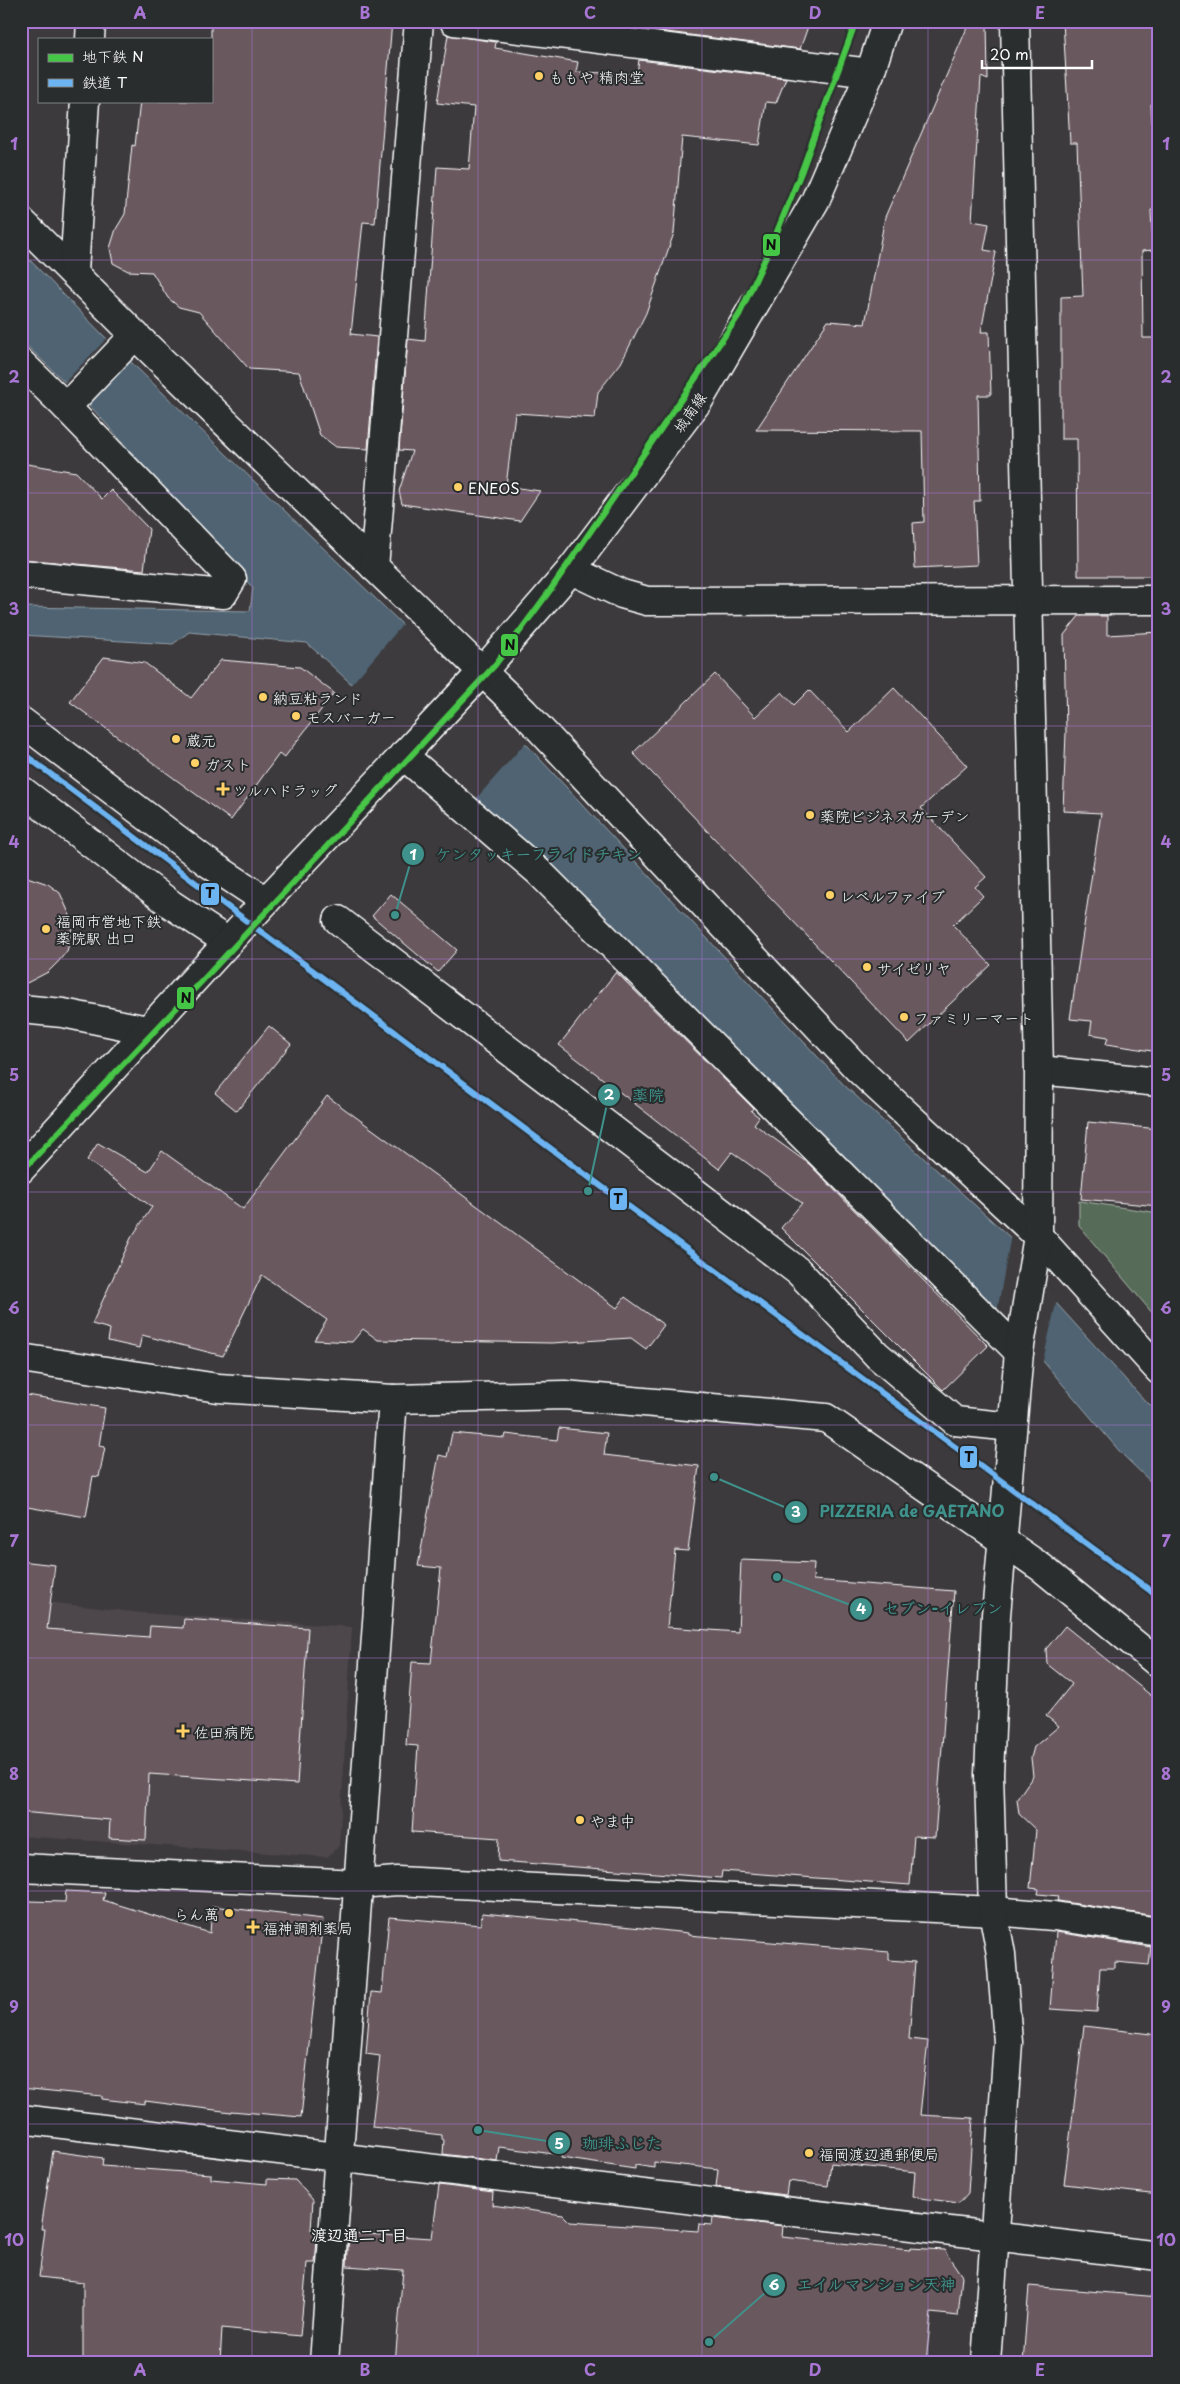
<svg xmlns="http://www.w3.org/2000/svg" width="1180" height="2384" font-family="'Playpen Sans','Klee One',sans-serif">
<style>
.built{fill:#4e474b}
.green{fill:#576c58;stroke:#abb6ac}
.water{fill:#4f6473;stroke:#95a2ab}
.pier{fill:#3d3a3d}
.building{fill:#6a585f;stroke:#fff}
.lines{fill:none;stroke-linecap:round;stroke-linejoin:round}
.minor-casing{stroke:#fff;stroke-width:31}
.minor{stroke:#2a2d2e;stroke-width:28}
.rail-1-casing{stroke:#2a2d2e;stroke-width:10}
.rail-1{stroke:#6db4f2;stroke-width:6}
.metro-1-casing{stroke:#2a2d2e;stroke-width:10}
.metro-1{stroke:#46c646;stroke-width:6}
.grid{fill:none;stroke:#a976d5;stroke-width:1;stroke-opacity:0.55}
.poi-dot{fill:#ffd166;stroke:#2a2d2e;stroke-width:2}
.labels{text-anchor:middle;dominant-baseline:central;stroke-width:4;stroke-linejoin:round;paint-order:stroke}
.poi-label{font-size:15px;fill:#fff;stroke:#2a2d2e;text-anchor:start}
.street-label{font-size:15px;fill:#fff;stroke:#2a2d2e}
.neighbourhood-label{font-size:16px;font-weight:bold;fill:#fff;stroke:#2a2d2e}
.leader{fill:none;stroke:#3f918b;stroke-width:2}
.callout-dot{fill:#3f918b;stroke:#2a2d2e;stroke-width:2}
.mark-label{font-size:15px;text-anchor:middle;font-weight:bold;fill:#fff}
.callout-label{font-size:16px;text-anchor:middle;font-weight:bold;fill:#3f918b;stroke:#2a2d2e;stroke-width:4;stroke-linejoin:round;paint-order:stroke}
.line-badge{stroke:#2a2d2e;stroke-width:2}
.pale-badge-label{font-size:14px;text-anchor:middle;font-weight:bold;fill:#111}
.neatline{fill:none;stroke:#a976d5;stroke-width:2}
.grid-label{font-size:16px;text-anchor:middle;font-weight:bold;fill:#a976d5}
</style>
<rect width="100%" height="100%" fill="#3d3a3d"/>
<filter id="ink" filterUnits="userSpaceOnUse"><feTurbulence type="fractalNoise" baseFrequency=".02" numOctaves="2"/><feDisplacementMap in="SourceGraphic" scale="10" xChannelSelector="R" yChannelSelector="G"/><feConvolveMatrix kernelMatrix="1 2 1 2 8 2 1 2 1" color-interpolation-filters="sRGB"/></filter>
<g filter="url(#ink)">
<path class="built" d="M 21,1599 L 142,1613 L 352,1627 L 339,1846 L 327,1857 L 21,1836 Z"/>
<path class="green" d="M 1079,1201 L 1159,1213 L 1159,1321 L 1079,1226 Z"/>
<path class="water" d="M 21,251 L 104,336 L 525,743 L 844,1085 L 1014,1241 L 1057,1304 L 1145,1401 L 1159,1411 L 1159,1490 L 1121,1453 L 1003,1314 L 893,1210 L 553,865 L 476,799 L 307,643 L 189,632 L 173,644 L 21,635 L 21,607 L 250,611 L 253,588 L 92,408 L 21,340 Z"/>
<g class="pier">
<path d="M 109,336 L 133,359 L 87,407 L 64,383 Z"/>
<path d="M 404,623 L 527,741 L 474,801 L 350,686 Z"/>
<path d="M 1011,1235 L 1057,1299 L 1042,1365 L 997,1312 Z"/>
</g>
<g class="building">
<path d="M 211,21 L 392,21 L 375,223 L 363,222 L 351,334 L 377,337 L 368,449 L 336,447 L 320,435 L 299,372 L 249,369 L 199,312 L 179,307 L 168,298 L 152,272 L 128,271 L 113,263 L 110,248 L 116,229 L 125,214 L 132,145 L 135,146 L 140,101 L 211,101 Z"/>
<path d="M 644,21 L 810,21 L 800,49 L 643,29 Z"/>
<path d="M 970,21 L 987,21 L 988,80 L 981,77 L 972,221 L 989,224 L 984,250 L 996,252 L 981,332 L 989,332 L 991,395 L 978,395 L 980,501 L 974,501 L 977,565 L 915,568 L 913,523 L 924,522 L 922,431 L 756,430 L 828,321 L 865,324 L 885,217 Z"/>
<path d="M 1063,21 L 1159,21 L 1159,104 L 1151,104 L 1156,210 L 1151,210 L 1153,250 L 1142,251 L 1143,338 L 1159,338 L 1159,576 L 1078,576 L 1077,439 L 1061,439 L 1061,297 L 1083,296 L 1077,143 L 1070,143 Z"/>
<path d="M 448,35 L 496,42 L 495,48 L 578,62 L 576,72 L 637,74 L 639,60 L 786,78 L 776,103 L 766,102 L 759,145 L 682,137 L 674,233 L 646,313 L 621,363 L 598,392 L 595,418 L 515,413 L 506,486 L 540,491 L 520,521 L 402,504 L 399,491 L 412,451 L 399,450 L 408,339 L 425,341 L 437,167 L 469,169 L 474,107 L 437,103 Z"/>
<path d="M 21,463 L 76,472 L 102,499 L 111,490 L 149,529 L 144,570 L 21,559 Z"/>
<path d="M 1079,616 L 1107,616 L 1107,635 L 1159,632 L 1159,1052 L 1106,1044 L 1108,1037 L 1090,1034 L 1092,1021 L 1070,1019 L 1101,813 L 1063,811 L 1066,732 L 1064,635 Z"/>
<path d="M 104,657 L 145,663 L 191,698 L 221,660 L 300,667 L 334,693 L 284,758 L 279,754 L 231,820 L 70,702 Z"/>
<path d="M 715,674 L 755,717 L 782,692 L 794,705 L 809,690 L 849,732 L 894,688 L 967,766 L 921,808 L 986,877 L 975,887 L 983,896 L 953,925 L 991,965 L 909,1043 L 633,753 Z"/>
<path d="M 21,875 L 48,884 L 60,893 L 72,920 L 71,937 L 67,951 L 58,962 L 48,972 L 21,986 Z"/>
<path d="M 391,894 L 457,950 L 438,972 L 372,916 Z"/>
<path d="M 616,972 L 753,1108 L 751,1111 L 759,1117 L 754,1124 L 809,1164 L 988,1346 L 943,1390 L 781,1228 L 802,1203 L 732,1152 L 719,1169 L 559,1045 Z"/>
<path d="M 269,1026 L 291,1044 L 237,1111 L 215,1093 Z"/>
<path d="M 327,1096 L 617,1308 L 625,1297 L 664,1325 L 656,1336 L 646,1349 L 631,1338 L 552,1343 L 378,1340 L 363,1329 L 352,1342 L 314,1340 L 327,1320 L 262,1275 L 223,1356 L 142,1335 L 139,1348 L 108,1341 L 110,1329 L 92,1324 L 131,1238 L 152,1207 L 87,1160 L 98,1143 L 148,1172 L 162,1151 L 243,1209 Z"/>
<path d="M 1088,1122 L 1159,1129 L 1159,1206 L 1081,1199 Z"/>
<path d="M 21,1394 L 105,1408 L 99,1446 L 105,1447 L 99,1477 L 93,1476 L 86,1517 L 21,1506 Z"/>
<path d="M 559,1428 L 607,1433 L 604,1455 L 699,1466 L 688,1551 L 675,1550 L 667,1627 L 738,1632 L 741,1560 L 814,1563 L 813,1580 L 954,1591 L 935,1837 L 914,1836 L 910,1885 L 722,1871 L 721,1878 L 498,1861 L 499,1838 L 412,1832 L 418,1746 L 406,1745 L 412,1662 L 431,1663 L 441,1568 L 418,1566 L 439,1455 L 447,1457 L 452,1433 L 505,1438 L 506,1434 L 557,1440 Z"/>
<path d="M 21,1561 L 55,1565 L 47,1629 L 149,1637 L 150,1626 L 183,1628 L 184,1619 L 308,1628 L 297,1784 L 149,1774 L 146,1840 L 109,1838 L 110,1820 L 21,1812 Z"/>
<path d="M 1065,1626 L 1159,1702 L 1159,1884 L 1155,1916 L 1058,1901 L 1059,1896 L 1038,1894 L 1039,1889 L 1030,1888 L 1036,1830 L 1019,1814 L 1017,1799 L 1033,1776 L 1031,1758 L 1034,1747 L 1059,1726 L 1046,1716 L 1072,1684 L 1047,1664 L 1046,1649 Z"/>
<path d="M 66,1891 L 105,1893 L 103,1900 L 210,1933 L 212,1906 L 323,1919 L 301,2117 L 231,2111 L 231,2112 L 145,2101 L 145,2104 L 102,2099 L 102,2096 L 21,2088 L 21,2023 L 28,1901 L 65,1902 Z"/>
<path d="M 482,1913 L 642,1928 L 688,1933 L 688,1935 L 889,1952 L 889,1960 L 915,1962 L 909,2039 L 928,2041 L 920,2115 L 973,2118 L 968,2193 L 959,2203 L 913,2197 L 915,2172 L 831,2163 L 828,2186 L 788,2181 L 786,2195 L 716,2187 L 718,2169 L 654,2162 L 654,2168 L 635,2165 L 635,2169 L 561,2158 L 562,2155 L 499,2147 L 497,2161 L 443,2154 L 444,2140 L 442,2139 L 442,2135 L 372,2127 L 380,2056 L 366,2054 L 371,1992 L 382,1993 L 389,1917 L 481,1925 Z"/>
<path d="M 1056,1932 L 1151,1947 L 1149,1965 L 1115,1962 L 1115,1968 L 1100,1968 L 1097,2012 L 1050,2009 Z"/>
<path d="M 1084,2026 L 1159,2035 L 1159,2195 L 1064,2184 Z"/>
<path d="M 53,2151 L 103,2158 L 102,2166 L 211,2174 L 211,2179 L 267,2184 L 267,2179 L 295,2180 L 313,2200 L 311,2230 L 318,2230 L 315,2263 L 307,2263 L 300,2336 L 222,2328 L 220,2363 L 83,2363 L 83,2282 L 39,2277 L 45,2229 L 41,2229 Z"/>
<path d="M 439,2185 L 493,2192 L 492,2205 L 563,2215 L 570,2222 L 698,2231 L 699,2224 L 712,2225 L 713,2218 L 783,2226 L 782,2237 L 910,2250 L 910,2248 L 944,2250 L 962,2276 L 958,2316 L 931,2313 L 926,2363 L 395,2363 L 403,2270 L 347,2266 L 349,2233 L 432,2238 Z"/>
<path d="M 1029,2286 L 1159,2297 L 1159,2363 L 1023,2363 Z"/>
</g>
<g class="lines">
<defs>
<g id="minor">
<path d="M 454,21 L 870,73"/>
<path d="M 90,39 L 91,21"/>
<path d="M 21,221 L 135,335 L 524,712 L 858,1069 L 1038,1236 L 1159,1370"/>
<path d="M 74,271 L 85,101"/>
<path d="M 21,363 L 66,407"/>
<path d="M 374,567 L 419,21"/>
<path d="M 571,570 L 622,594 L 647,601 L 1159,600"/>
<path d="M 21,574 L 223,594 L 232,579 L 66,407 L 135,335"/>
<path d="M 21,721 L 207,862 L 266,901"/>
<path d="M 403,755 L 539,872 L 1019,1352"/>
<path d="M 21,790 L 172,905 L 228,942"/>
<path d="M 338,920 L 799,1272 L 877,1355 L 955,1421 L 1012,1427"/>
<path d="M 21,1009 L 63,1013 L 147,1030"/>
<path d="M 1039,1070 L 1159,1082"/>
<path d="M 21,1169 L 266,901 L 482,672 L 571,570 L 699,400 L 815,201 L 870,73 L 887,21"/>
<path d="M 21,1358 L 218,1388 L 393,1399 L 564,1395 L 826,1418 L 1042,1568 L 1159,1664"/>
<path d="M 21,1868 L 358,1884 L 397,1881 L 993,1911 L 1054,1916 L 1159,1932"/>
<path d="M 21,2119 L 1159,2256"/>
<path d="M 324,2363 L 393,1399"/>
<path d="M 986,2363 L 1008,2042 L 1001,1954 L 993,1911 L 989,1774 L 996,1615 L 1019,1352 L 1038,1236 L 1039,1070 L 1015,21"/>
</g>
</defs>
<use href="#minor" class="minor-casing"/>
<use href="#minor" class="minor"/>
<defs>
<path id="rail-1" d="M 21,752 L 594,1181 L 1159,1597"/>
</defs>
<use href="#rail-1" class="rail-1-casing"/>
<use href="#rail-1" class="rail-1"/>
<defs>
<path id="metro-1" d="M 21,1172 L 202,981 L 495,665 L 551,589 L 739,315 L 772,244 L 802,170 L 856,21"/>
</defs>
<use href="#metro-1" class="metro-1-casing"/>
<use href="#metro-1" class="metro-1"/>
</g>
</g>
<path class="grid" d="M 252,21 L 252,2363M 478,21 L 478,2363M 702,21 L 702,2363M 928,21 L 928,2363M 21,260 L 1159,260M 21,493 L 1159,493M 21,726 L 1159,726M 21,959 L 1159,959M 21,1192 L 1159,1192M 21,1425 L 1159,1425M 21,1658 L 1159,1658M 21,1891 L 1159,1891M 21,2124 L 1159,2124"/>
<g class="poi-dot">
<circle cx="539" cy="76" r="5"/>
<circle cx="458" cy="487" r="5"/>
<circle cx="263" cy="697" r="5"/>
<circle cx="296" cy="716" r="5"/>
<circle cx="176" cy="739" r="5"/>
<circle cx="195" cy="763" r="5"/>
<path d="M220.5 781.5h5v5h5v5h-5v5h-5v-5h-5v-5h5z"/>
<circle cx="810" cy="815" r="5"/>
<circle cx="830" cy="895" r="5"/>
<circle cx="46" cy="929" r="5"/>
<circle cx="867" cy="967" r="5"/>
<circle cx="904" cy="1017" r="5"/>
<path d="M180.5 1723.5h5v5h5v5h-5v5h-5v-5h-5v-5h5z"/>
<circle cx="580" cy="1820" r="5"/>
<circle cx="229" cy="1913" r="5"/>
<path d="M250.5 1919.5h5v5h5v5h-5v5h-5v-5h-5v-5h5z"/>
<circle cx="809" cy="2153" r="5"/>
</g>
<g class="labels">
<g class="poi-label">
<text x="549" y="76">ももや 精肉堂</text>
<text x="468" y="487">ENEOS</text>
<text x="273" y="697">納豆粘ランド</text>
<text x="306" y="716">モスバーガー</text>
<text x="186" y="739">蔵元</text>
<text x="205" y="763">ガスト</text>
<text x="233" y="789">ツルハドラッグ</text>
<text x="820" y="815">薬院ビジネスガーデン</text>
<text x="840" y="895">レベルファイブ</text>
<text x="56" y="920">福岡市営地下鉄<tspan x="56" dy="17">薬院駅 出口</tspan></text>
<text x="877" y="967">サイゼリヤ</text>
<text x="914" y="1017">ファミリーマート</text>
<text x="194" y="1731">佐田病院</text>
<text x="590" y="1820">やま中</text>
<text x="219" y="1913" text-anchor="end">らん萬</text>
<text x="263" y="1927">福神調剤薬局</text>
<text x="819" y="2153">福岡渡辺通郵便局</text>
</g>
<g class="street-label">
<text transform="translate(689 412) rotate(-55)">城南線</text>
</g>
<g class="neighbourhood-label">
<text x="359" y="2234">渡辺通二丁目</text>
</g>
</g>
<path class="leader" d="M395 915L413 854M588 1191L609 1095M714 1477L796 1512M777 1577L861 1609M478 2130L559 2143M709 2342L774 2285"/>
<g class="callout-dot">
<circle cx="395" cy="915" r="5"/>
<circle cx="588" cy="1191" r="5"/>
<circle cx="714" cy="1477" r="5"/>
<circle cx="777" cy="1577" r="5"/>
<circle cx="478" cy="2130" r="5"/>
<circle cx="709" cy="2342" r="5"/>
<circle cx="413" cy="854" r="12"/>
<circle cx="609" cy="1095" r="12"/>
<circle cx="796" cy="1512" r="12"/>
<circle cx="861" cy="1609" r="12"/>
<circle cx="559" cy="2143" r="12"/>
<circle cx="774" cy="2285" r="12"/>
</g>
<g class="mark-label">
<text x="413" y="860">1</text>
<text x="609" y="1100">2</text>
<text x="796" y="1517">3</text>
<text x="861" y="1614">4</text>
<text x="559" y="2149">5</text>
<text x="774" y="2290">6</text>
</g>
<g class="callout-label">
<text x="539" y="860">ケンタッキーフライドチキン</text>
<text x="648" y="1101">薬院</text>
<text x="912" y="1517">PIZZERIA de GAETANO</text>
<text x="943" y="1614">セブン-イレブン</text>
<text x="622" y="2149">珈琲ふじた</text>
<text x="876" y="2290">エイルマンション天神</text>
</g>
<g class="line-badge">
<rect x="762" y="233" width="19" height="24" rx="5" fill="#46c646"/>
<rect x="500" y="633" width="19" height="24" rx="5" fill="#46c646"/>
<rect x="200" y="882" width="20" height="24" rx="5" fill="#6db4f2"/>
<rect x="176" y="986" width="19" height="24" rx="5" fill="#46c646"/>
<rect x="609" y="1187" width="19" height="24" rx="5" fill="#6db4f2"/>
<rect x="959" y="1445" width="19" height="24" rx="5" fill="#6db4f2"/>
</g>
<g class="pale-badge-label">
<text x="771" y="250">N</text>
<text x="510" y="650">N</text>
<text x="210" y="898">T</text>
<text x="186" y="1003">N</text>
<text x="618" y="1204">T</text>
<text x="969" y="1462">T</text>
</g>
<rect width="1180" height="2384" fill="none" stroke="#2a2d2e" stroke-width="55"/>
<rect x="38" y="38" width="175" height="65" fill="#2a2d2e" stroke="#7f8182"/>
<rect x="48" y="54" width="25" height="8" fill="#46c646" stroke="#7f8182"/>
<text x="82" y="62" font-size="15" fill="#ffffff">地下鉄 N</text>
<rect x="48" y="79" width="25" height="8" fill="#6db4f2" stroke="#7f8182"/>
<text x="82" y="88" font-size="15" fill="#ffffff">鉄道 T</text>
<path d="M982 60v8h110v-8" fill="none" stroke="#ffffff" stroke-width="2.5"/>
<text x="990" y="60" font-size="15" fill="#ffffff" stroke="#2a2d2e" stroke-width="4" paint-order="stroke">20 m</text>
<rect x="28" y="28" width="1124" height="2328" class="neatline"/>
<g class="grid-label">
<text x="140" y="19">A</text>
<text x="365" y="19">B</text>
<text x="590" y="19">C</text>
<text x="815" y="19">D</text>
<text x="1040" y="19">E</text>
<text x="14" y="150">1</text>
<text x="1166" y="150">1</text>
<text x="14" y="383">2</text>
<text x="1166" y="383">2</text>
<text x="14" y="615">3</text>
<text x="1166" y="615">3</text>
<text x="14" y="848">4</text>
<text x="1166" y="848">4</text>
<text x="14" y="1081">5</text>
<text x="1166" y="1081">5</text>
<text x="14" y="1314">6</text>
<text x="1166" y="1314">6</text>
<text x="14" y="1547">7</text>
<text x="1166" y="1547">7</text>
<text x="14" y="1780">8</text>
<text x="1166" y="1780">8</text>
<text x="14" y="2013">9</text>
<text x="1166" y="2013">9</text>
<text x="14" y="2246">10</text>
<text x="1166" y="2246">10</text>
<text x="140" y="2376">A</text>
<text x="365" y="2376">B</text>
<text x="590" y="2376">C</text>
<text x="815" y="2376">D</text>
<text x="1040" y="2376">E</text>
</g>
</svg>
